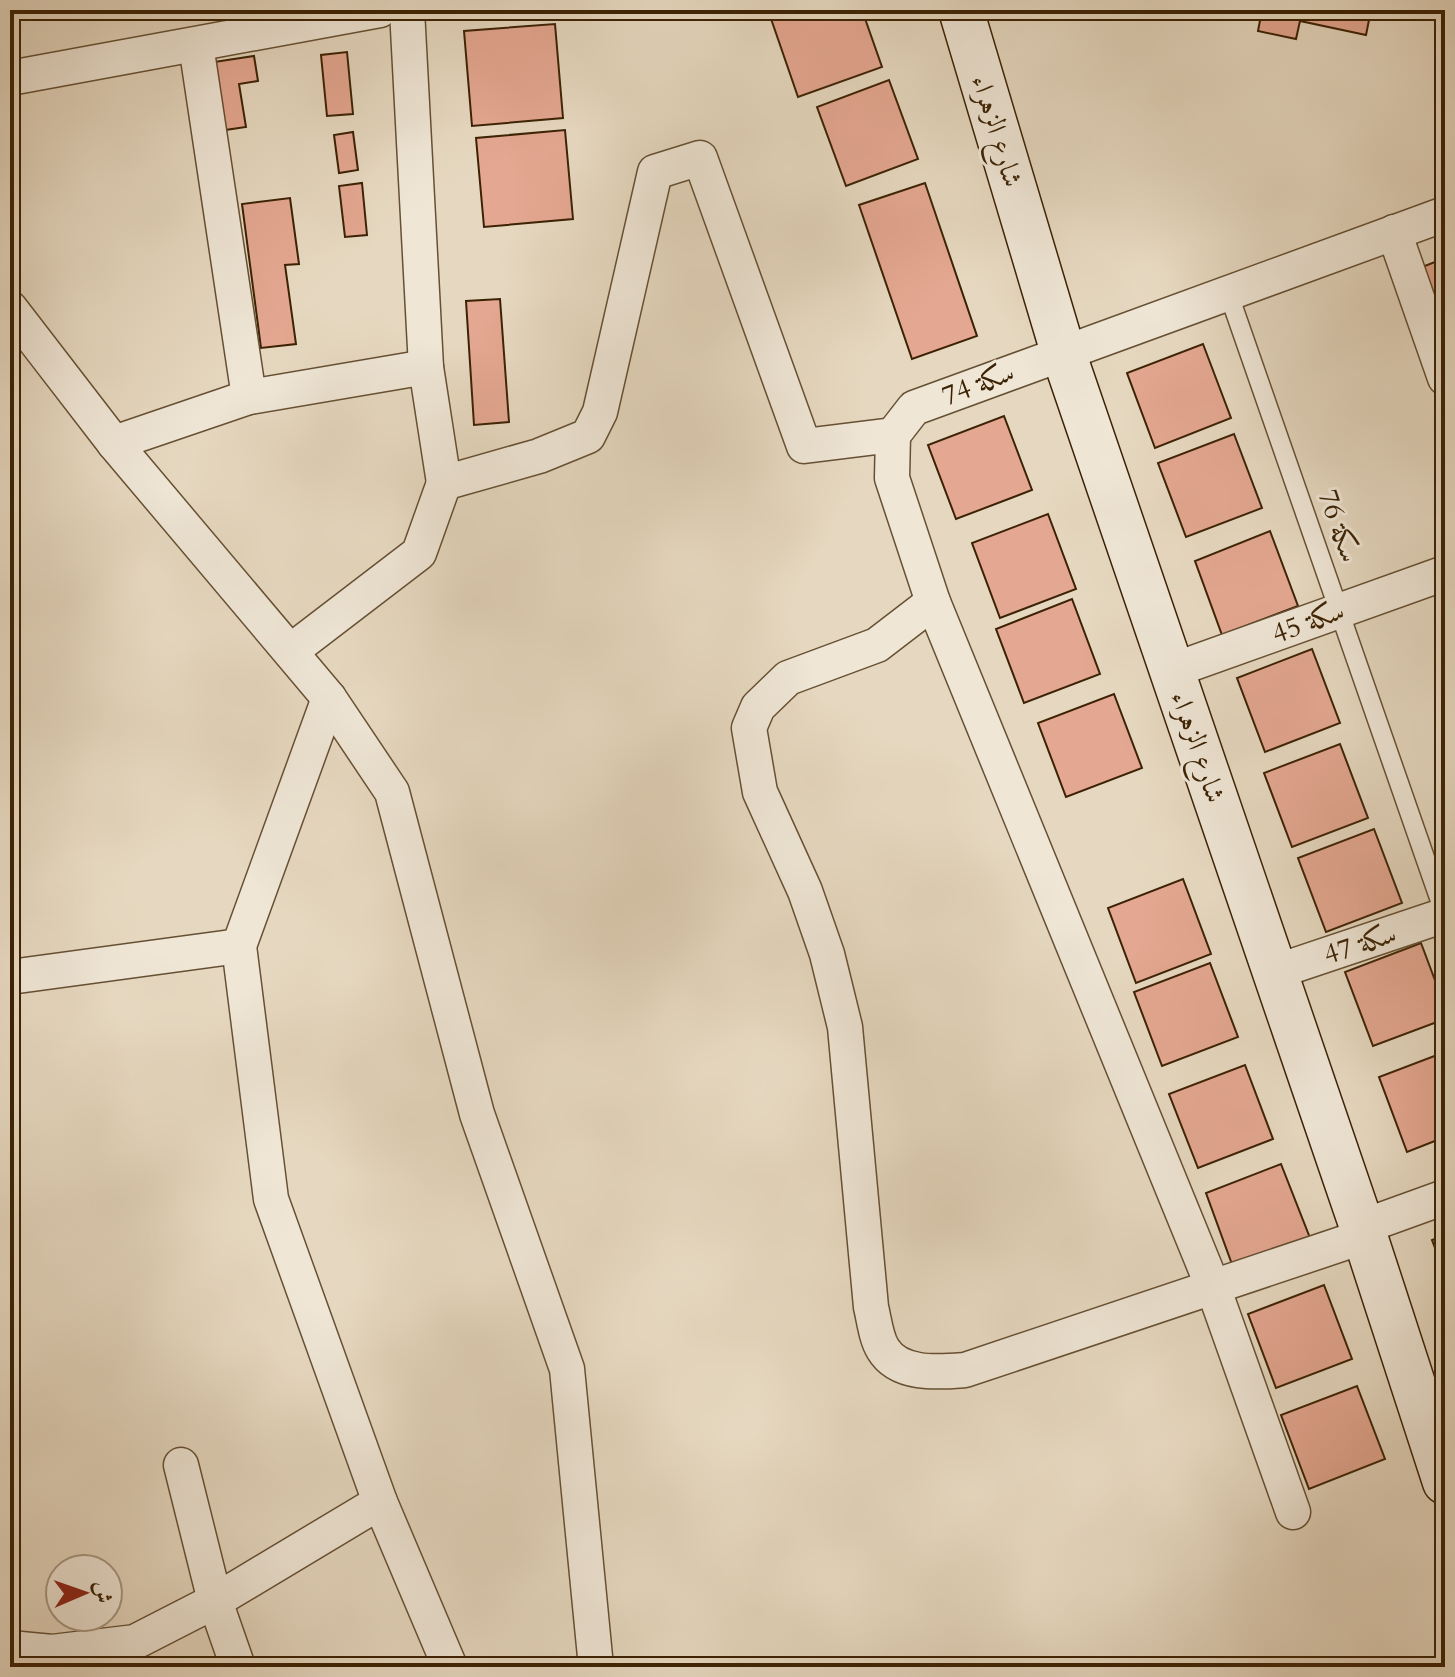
<svg xmlns="http://www.w3.org/2000/svg" width="1455" height="1677" font-family="Cardo,Amiri,serif">
<style>
.building{fill:#e4a791;stroke:#3c2204;stroke-width:2}
.lines{fill:none;stroke-linecap:round;stroke-linejoin:round}
.lane-casing{stroke:#665033;stroke-width:21}
.street-casing{stroke:#665033;stroke-width:37}
.secondary-casing{stroke:#3c2204;stroke-width:47}
.lane{stroke:#efe6d6;stroke-width:18}
.street{stroke:#efe6d6;stroke-width:34}
.secondary{stroke:#efe6d6;stroke-width:44}
.labels{text-anchor:middle;dominant-baseline:central;stroke-width:6;stroke-linejoin:round;paint-order:stroke}
.street-label{font-size:28px;fill:#3c2204;stroke:#efe6d6}
</style>
<rect width="100%" height="100%" fill="#e6d8c0"/>
<filter id="stains"><feTurbulence type="fractalNoise" baseFrequency=".0025" numOctaves="4"/><feColorMatrix values="0 0 0 0 .2 0 0 0 0 .09 0 0 0 0 .02 0 0 0 .5 -.17"/></filter>
<radialGradient id="worn" r=".72"><stop offset=".6" stop-color="#630" stop-opacity="0"/><stop offset="1" stop-color="#630" stop-opacity=".3"/></radialGradient>
<g class="building">
<path d="M 768,10 L 862,10 L 882,67 L 798,97 Z"/>
<path d="M 1262,10 L 1371,10 L 1366,35 L 1300,21 L 1296,39 L 1258,31 Z"/>
<path d="M 555,24 L 563,118 L 472,126 L 464,31 Z"/>
<path d="M 347,52 L 353,114 L 327,116 L 321,55 Z"/>
<path d="M 254,56 L 258,81 L 239,84 L 246,127 L 225,130 L 214,62 Z"/>
<path d="M 889,80 L 918,159 L 846,186 L 817,107 Z"/>
<path d="M 565,130 L 573,219 L 484,227 L 476,138 Z"/>
<path d="M 353,132 L 358,170 L 339,173 L 334,135 Z"/>
<path d="M 362,183 L 367,235 L 345,237 L 339,186 Z"/>
<path d="M 925,183 L 977,336 L 912,359 L 859,205 Z"/>
<path d="M 290,198 L 299,264 L 285,265 L 296,344 L 261,348 L 242,204 Z"/>
<path d="M 1445,258 L 1445,342 L 1417,269 Z"/>
<path d="M 500,299 L 509,422 L 474,425 L 466,301 Z"/>
<path d="M 1203,344 L 1231,418 L 1155,448 L 1127,373 Z"/>
<path d="M 1004,416 L 1032,490 L 956,519 L 928,445 Z"/>
<path d="M 1234,434 L 1262,508 L 1186,537 L 1158,463 Z"/>
<path d="M 1048,514 L 1076,589 L 1000,618 L 972,543 Z"/>
<path d="M 1270,531 L 1298,606 L 1222,635 L 1195,561 Z"/>
<path d="M 1072,599 L 1100,674 L 1024,703 L 996,629 Z"/>
<path d="M 1312,649 L 1340,723 L 1265,752 L 1237,678 Z"/>
<path d="M 1114,694 L 1142,768 L 1066,797 L 1038,723 Z"/>
<path d="M 1340,744 L 1368,818 L 1292,847 L 1264,773 Z"/>
<path d="M 1374,829 L 1402,903 L 1326,932 L 1298,858 Z"/>
<path d="M 1183,879 L 1211,954 L 1136,983 L 1108,908 Z"/>
<path d="M 1421,943 L 1445,1007 L 1445,1019 L 1373,1046 L 1345,972 Z"/>
<path d="M 1210,963 L 1238,1037 L 1162,1066 L 1134,992 Z"/>
<path d="M 1445,1052 L 1445,1137 L 1407,1152 L 1379,1077 Z"/>
<path d="M 1245,1065 L 1273,1139 L 1198,1168 L 1169,1094 Z"/>
<path d="M 1281,1164 L 1310,1238 L 1233,1267 L 1206,1193 Z"/>
<path d="M 1445,1235 L 1445,1274 L 1432,1240 Z"/>
<path d="M 1324,1285 L 1352,1359 L 1276,1388 L 1248,1314 Z"/>
<path d="M 1357,1386 L 1385,1459 L 1309,1489 L 1281,1415 Z"/>
</g>
<g class="lines">
<defs>
<path id="lane" d="M 1228,292 L 1445,915"/>
<g id="street">
<path d="M 407,10 L 426,367 L 444,483"/>
<path d="M 196,45 L 249,397"/>
<path d="M 10,78 L 380,10"/>
<path d="M 1394,232 L 1445,378"/>
<path d="M 10,308 L 114,443 L 329,698 L 392,792 L 477,1114 L 567,1369 L 596,1667"/>
<path d="M 893,435 L 892,478 L 933,602 L 1213,1287 L 1293,1512"/>
<path d="M 114,443 L 249,397 L 426,367"/>
<path d="M 933,602 L 877,645 L 788,678 L 758,707 L 749,728 L 760,792 L 805,891 L 827,954 L 845,1027 L 871,1307 C 874,1319 876,1338 883,1349 C 899,1376 939,1372 965,1370 L 1365,1236"/>
<path d="M 291,651 L 419,553 L 444,483 L 539,456 L 588,436 L 600,412 L 655,172 L 700,158 L 804,446 L 893,435 L 914,408 L 1445,214"/>
<path d="M 1171,671 L 1445,573"/>
<path d="M 329,698 L 239,946 L 271,1199 L 380,1502 L 450,1667"/>
<path d="M 1275,972 L 1445,915"/>
<path d="M 10,977 L 239,946"/>
<path d="M 1362,1227 L 1445,1197"/>
<path d="M 181,1465 L 215,1601 L 238,1667"/>
<path d="M 10,1648 L 52,1652 L 135,1642 L 215,1601 L 380,1502"/>
</g>
<path id="secondary" d="M 961,10 L 1063,352 L 1362,1227 L 1445,1482"/>
</defs>
<use href="#lane" class="lane-casing"/>
<use href="#street" class="street-casing"/>
<use href="#secondary" class="secondary-casing"/>
<use href="#lane" class="lane"/>
<use href="#street" class="street"/>
<use href="#secondary" class="secondary"/>
</g>
<g class="labels">
<g class="street-label">
<text transform="translate(997 131) rotate(73)">شارع الزهراء</text>
<text transform="translate(978 384) rotate(-21)">سكة 74</text>
<text transform="translate(1339 526) rotate(71)">سكة 76</text>
<text transform="translate(1308 622) rotate(-20)">سكة 45</text>
<text transform="translate(1198 747) rotate(71)">شارع الزهراء</text>
<text transform="translate(1360 944) rotate(-18)">سكة 47</text>
</g>
</g>
<rect width="1455" height="1677" fill="none" stroke="#e6d8c0" stroke-width="40"/>
<rect x="12" y="12" width="1431" height="1653" fill="none" stroke="#3c2204" stroke-width="4"/>
<rect x="20" y="20" width="1415" height="1637" fill="none" stroke="#3c2204" stroke-width="2"/>
<g transform="translate(84 1593) rotate(88)"><circle r="38" fill="#efe6d6" stroke="#a79882" stroke-width="2"/>
<path d="M0-6L14 30L0 20L-14 30Z" fill="#8f2418"/>
<text y="-12" font-size="22" font-weight="bold" text-anchor="middle" fill="#3c2204">ش</text>
</g>
<rect width="100%" height="100%" filter="url(#stains)"/>
<rect width="100%" height="100%" fill="url(#worn)"/>
</svg>
